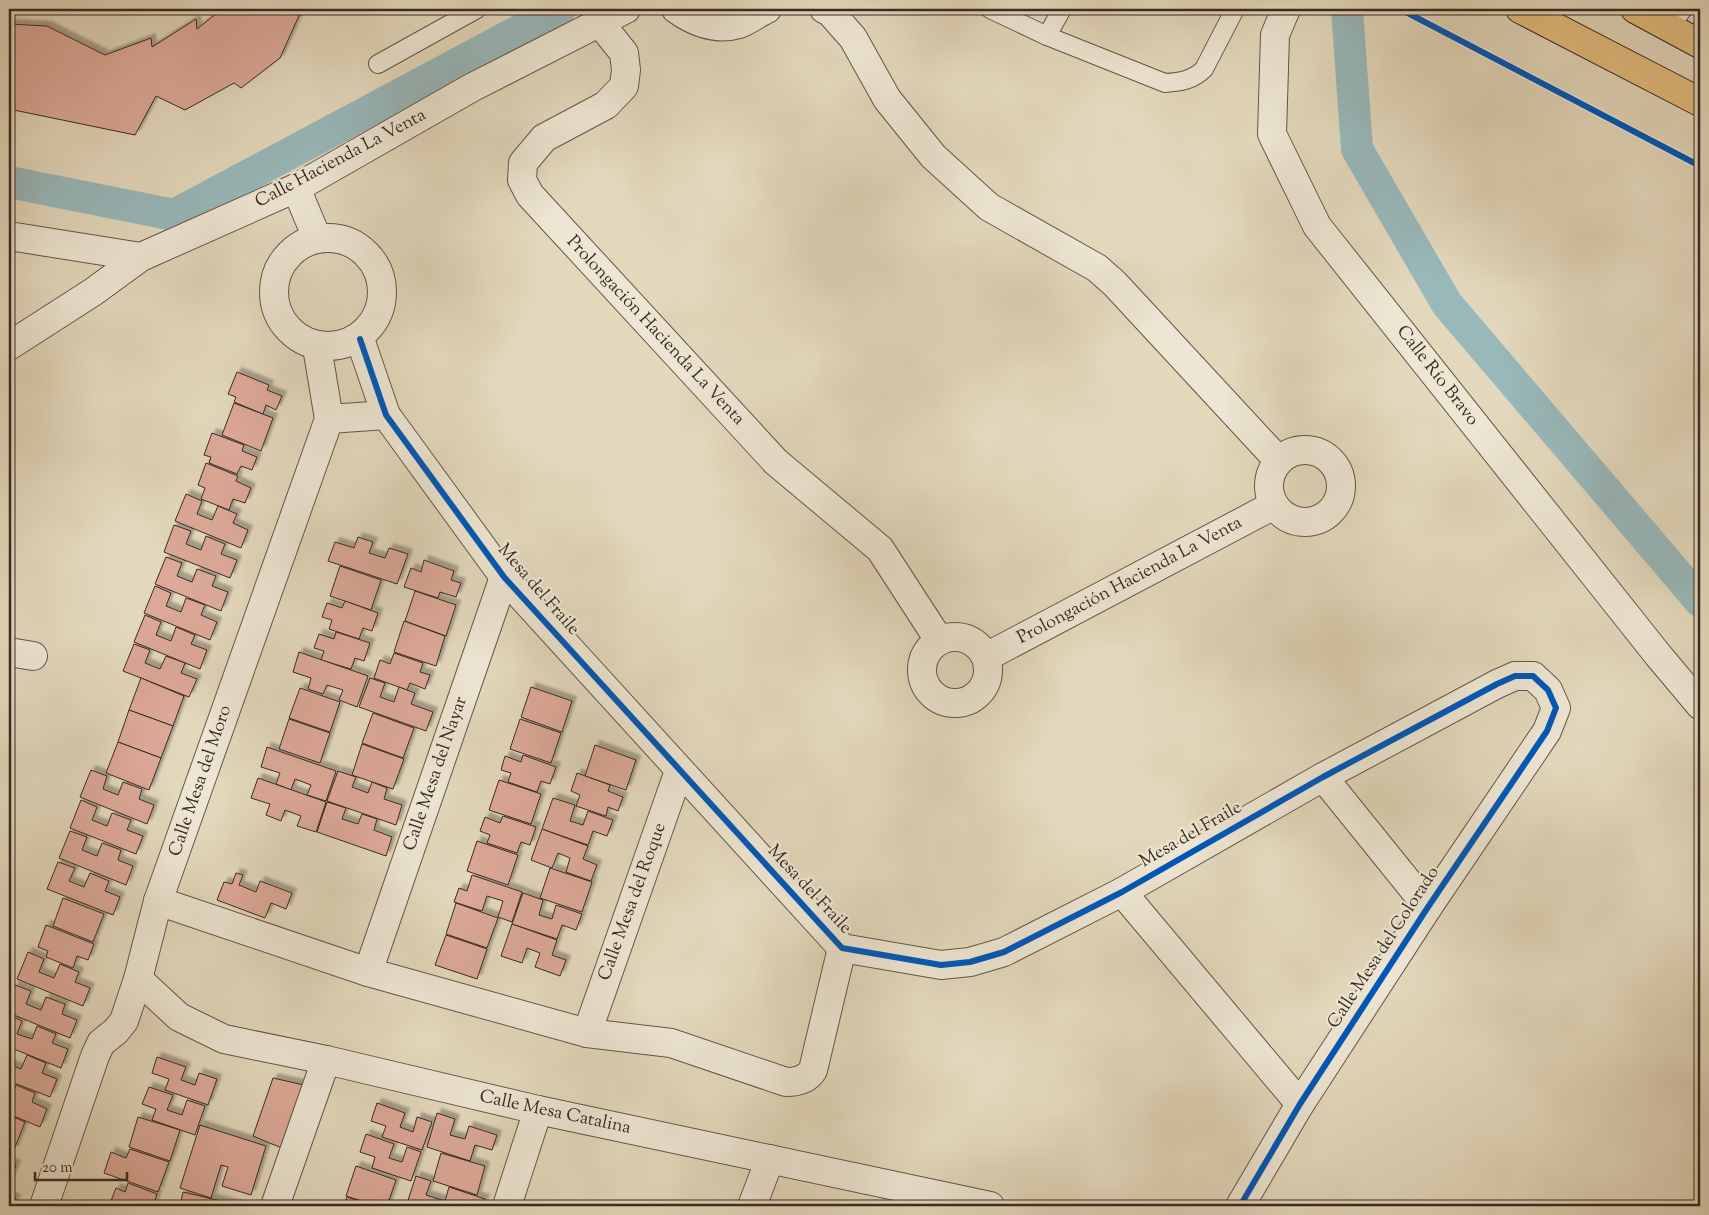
<svg xmlns="http://www.w3.org/2000/svg" width="1709" height="1215" font-family="'Sorts Mill Goudy',serif">
<style>
.lines{fill:none;stroke-linecap:round;stroke-linejoin:round}
.canal{stroke:#98b8ba;stroke-width:32}
.building{fill:#dca998;stroke:#392a23;filter:url(#shadow)}
.service-casing{stroke:#645649;stroke-width:20}
.minor-casing{stroke:#645649;stroke-width:30}
.trunk-casing{stroke:#392a23;stroke-width:30}
.service{stroke:#ede6d3;stroke-width:18}
.minor{stroke:#ede6d3;stroke-width:28}
.trunk{stroke:#e2bc7e;stroke-width:28}
.cycleway-casing{stroke:#ede6d3;stroke-width:9}
.cycleway{stroke:#0057b8;stroke-width:6}
.labels{text-anchor:middle;dominant-baseline:central;stroke-width:4.5;stroke-linejoin:round;paint-order:stroke}
.street-label{font-size:18px;fill:#392a23;stroke:#ede6d3}
</style>
<defs>
<filter id="shadow"><feDropShadow dx="4.5" dy="-4.5" stdDeviation="1" flood-color="#0004"/></filter>
</defs>
<rect width="100%" height="100%" fill="#e3d8bc"/>
<filter id="stains"><feTurbulence type="fractalNoise" baseFrequency=".004" numOctaves="4"/><feColorMatrix values="0 0 0 0 .2 0 0 0 0 .09 0 0 0 0 .02 0 0 0 .5 -.17"/></filter>
<radialGradient id="worn" r=".72"><stop offset=".6" stop-color="#630" stop-opacity="0"/><stop offset="1" stop-color="#630" stop-opacity=".3"/></radialGradient>
<g class="lines">
<g class="canal">
<path d="M 1347,9 L 1357,149 L 1447,304 L 1700,601"/>
<path d="M 9,182 L 174,215 L 560,9"/>
</g>
</g>
<g class="building">
<path d="M 222,9 L 302,9 L 280,58 L 241,88 L 234,83 L 185,110 L 156,96 L 135,135 L 9,109 L 9,24 L 47,26 L 105,55 L 151,38 L 152,47 L 196,19 L 197,29 Z"/>
<path d="M 237,372 L 269,385 L 267,390 L 282,396 L 276,410 L 266,405 L 263,414 L 234,402 L 236,397 L 228,394 Z"/>
<path d="M 234,403 L 273,418 L 261,451 L 222,435 Z"/>
<path d="M 212,433 L 244,445 L 242,451 L 257,457 L 252,470 L 241,466 L 237,474 L 209,463 L 211,457 L 204,455 Z"/>
<path d="M 206,463 L 238,476 L 236,481 L 251,488 L 245,503 L 233,499 L 229,510 L 201,499 L 205,488 L 198,485 Z"/>
<path d="M 186,494 L 202,501 L 197,514 L 212,520 L 218,506 L 237,514 L 233,523 L 248,530 L 241,548 L 175,521 Z"/>
<path d="M 174,525 L 191,531 L 186,544 L 201,550 L 206,536 L 225,544 L 221,554 L 237,560 L 230,578 L 164,552 Z"/>
<path d="M 358,537 L 373,542 L 369,553 L 385,558 L 389,548 L 408,554 L 397,584 L 328,561 L 335,542 L 354,548 Z"/>
<path d="M 166,557 L 182,563 L 177,576 L 192,582 L 197,569 L 216,576 L 212,586 L 228,592 L 221,611 L 155,584 Z"/>
<path d="M 424,560 L 454,571 L 451,580 L 461,583 L 456,597 L 440,592 L 438,598 L 404,587 L 411,568 L 421,572 Z"/>
<path d="M 340,566 L 381,580 L 371,610 L 330,596 Z"/>
<path d="M 155,586 L 171,593 L 166,606 L 181,612 L 186,598 L 205,605 L 201,615 L 217,622 L 210,640 L 144,613 Z"/>
<path d="M 415,591 L 456,605 L 446,636 L 405,621 Z"/>
<path d="M 345,601 L 378,613 L 372,631 L 363,628 L 359,639 L 329,629 L 332,620 L 322,617 L 327,603 L 342,608 Z"/>
<path d="M 145,615 L 161,622 L 156,635 L 171,641 L 176,627 L 195,635 L 191,644 L 207,650 L 200,669 L 134,642 Z"/>
<path d="M 404,621 L 445,636 L 436,666 L 394,652 Z"/>
<path d="M 336,632 L 370,643 L 364,661 L 355,658 L 351,669 L 321,660 L 324,651 L 314,648 L 319,634 L 334,639 Z"/>
<path d="M 134,644 L 150,650 L 145,663 L 160,669 L 166,656 L 185,663 L 181,673 L 197,679 L 189,697 L 123,671 Z"/>
<path d="M 299,652 L 368,676 L 357,707 L 339,700 L 343,690 L 327,685 L 323,694 L 308,689 L 311,678 L 293,672 Z"/>
<path d="M 394,653 L 423,663 L 420,672 L 430,675 L 425,689 L 410,683 L 407,690 L 374,678 L 380,660 L 390,664 Z"/>
<path d="M 141,678 L 184,696 L 173,726 L 129,710 Z"/>
<path d="M 370,678 L 385,683 L 380,697 L 394,702 L 399,687 L 415,693 L 411,704 L 433,712 L 426,731 L 359,707 Z"/>
<path d="M 531,687 L 572,701 L 562,732 L 521,717 Z"/>
<path d="M 300,688 L 340,702 L 330,732 L 289,718 Z"/>
<path d="M 129,710 L 173,726 L 161,758 L 118,742 Z"/>
<path d="M 373,713 L 414,728 L 403,758 L 362,743 Z"/>
<path d="M 289,719 L 330,733 L 320,763 L 279,749 Z"/>
<path d="M 520,719 L 561,733 L 551,763 L 510,749 Z"/>
<path d="M 118,742 L 161,758 L 149,790 L 106,773 Z"/>
<path d="M 362,744 L 404,759 L 393,789 L 352,775 Z"/>
<path d="M 595,745 L 636,760 L 626,790 L 585,776 Z"/>
<path d="M 267,747 L 336,771 L 326,801 L 307,795 L 311,785 L 295,779 L 291,790 L 276,784 L 280,773 L 261,767 Z"/>
<path d="M 523,755 L 556,767 L 550,784 L 541,781 L 537,792 L 508,782 L 511,773 L 501,770 L 505,756 L 521,762 Z"/>
<path d="M 91,770 L 107,776 L 103,789 L 118,795 L 123,782 L 142,789 L 139,799 L 154,805 L 147,824 L 80,797 Z"/>
<path d="M 338,771 L 356,777 L 352,787 L 368,793 L 372,782 L 387,788 L 384,799 L 402,805 L 396,825 L 327,801 Z"/>
<path d="M 577,773 L 610,785 L 608,791 L 623,797 L 618,811 L 608,807 L 606,816 L 576,806 L 580,795 L 571,791 Z"/>
<path d="M 258,778 L 326,802 L 316,832 L 297,826 L 301,816 L 285,810 L 281,821 L 266,815 L 270,804 L 251,798 Z"/>
<path d="M 499,780 L 541,794 L 531,824 L 489,810 Z"/>
<path d="M 553,798 L 575,805 L 570,821 L 583,825 L 588,811 L 613,820 L 607,836 L 593,831 L 588,845 L 542,829 Z"/>
<path d="M 81,800 L 97,807 L 92,820 L 107,826 L 112,813 L 131,820 L 127,830 L 143,836 L 136,854 L 70,828 Z"/>
<path d="M 327,802 L 346,808 L 342,819 L 358,824 L 362,814 L 377,819 L 374,830 L 392,837 L 386,856 L 317,832 Z"/>
<path d="M 503,816 L 536,827 L 530,845 L 521,842 L 517,853 L 487,843 L 490,835 L 480,831 L 485,817 L 500,823 Z"/>
<path d="M 542,829 L 588,846 L 583,859 L 597,865 L 591,881 L 566,872 L 570,858 L 558,853 L 552,868 L 531,860 Z"/>
<path d="M 70,831 L 87,837 L 82,850 L 97,856 L 102,843 L 121,850 L 118,860 L 133,866 L 126,885 L 59,858 Z"/>
<path d="M 477,841 L 518,855 L 508,885 L 467,871 Z"/>
<path d="M 58,862 L 75,868 L 69,881 L 84,887 L 90,873 L 109,881 L 105,891 L 120,897 L 113,915 L 47,889 Z"/>
<path d="M 550,868 L 592,882 L 582,912 L 540,898 Z"/>
<path d="M 236,873 L 243,875 L 239,885 L 256,892 L 260,881 L 292,893 L 286,909 L 271,903 L 265,918 L 217,900 L 224,882 L 232,884 Z"/>
<path d="M 472,875 L 522,892 L 512,922 L 498,917 L 503,901 L 487,896 L 482,911 L 454,902 L 459,888 L 467,891 Z"/>
<path d="M 523,893 L 543,900 L 539,915 L 552,919 L 556,905 L 582,914 L 576,930 L 562,925 L 557,939 L 512,924 Z"/>
<path d="M 63,898 L 104,914 L 93,942 L 53,926 Z"/>
<path d="M 456,903 L 498,918 L 487,948 L 446,934 Z"/>
<path d="M 512,924 L 557,940 L 552,955 L 566,960 L 560,976 L 535,967 L 540,953 L 527,948 L 522,963 L 501,956 Z"/>
<path d="M 46,925 L 94,944 L 88,960 L 77,956 L 73,968 L 46,957 L 48,951 L 38,947 Z"/>
<path d="M 446,935 L 487,949 L 477,979 L 435,965 Z"/>
<path d="M 28,952 L 44,959 L 39,972 L 54,978 L 60,964 L 79,972 L 75,982 L 90,988 L 83,1006 L 17,979 Z"/>
<path d="M 15,985 L 31,991 L 26,1004 L 41,1010 L 46,997 L 65,1004 L 62,1014 L 77,1020 L 70,1038 L 9,1013 L 9,999 Z"/>
<path d="M 9,1015 L 22,1021 L 17,1034 L 32,1039 L 37,1026 L 56,1034 L 52,1043 L 68,1049 L 61,1068 L 9,1047 Z"/>
<path d="M 27,1055 L 46,1063 L 42,1073 L 57,1079 L 50,1097 L 9,1081 L 9,1064 L 21,1069 Z"/>
<path d="M 157,1057 L 186,1067 L 181,1080 L 195,1085 L 199,1073 L 217,1079 L 208,1105 L 165,1090 L 169,1079 L 152,1073 Z"/>
<path d="M 273,1078 L 304,1085 L 284,1149 L 253,1136 Z"/>
<path d="M 16,1085 L 35,1093 L 32,1102 L 47,1109 L 40,1127 L 9,1114 L 9,1098 L 11,1099 Z"/>
<path d="M 149,1087 L 173,1095 L 167,1110 L 182,1115 L 187,1100 L 205,1106 L 195,1135 L 152,1120 L 156,1109 L 142,1104 Z"/>
<path d="M 377,1103 L 405,1113 L 400,1127 L 413,1132 L 417,1117 L 432,1122 L 422,1150 L 382,1137 L 386,1126 L 371,1121 Z"/>
<path d="M 437,1113 L 455,1119 L 450,1135 L 465,1139 L 469,1126 L 497,1135 L 492,1150 L 475,1145 L 470,1161 L 427,1147 Z"/>
<path d="M 9,1115 L 25,1122 L 14,1150 L 9,1148 Z"/>
<path d="M 138,1117 L 180,1130 L 170,1161 L 129,1147 Z"/>
<path d="M 200,1125 L 266,1146 L 251,1195 L 222,1186 L 228,1167 L 221,1165 L 211,1198 L 180,1188 Z"/>
<path d="M 366,1134 L 394,1144 L 389,1158 L 402,1162 L 407,1147 L 421,1152 L 411,1181 L 372,1168 L 375,1157 L 360,1152 Z"/>
<path d="M 130,1149 L 169,1162 L 158,1192 L 104,1173 L 111,1152 L 126,1158 Z"/>
<path d="M 441,1153 L 485,1166 L 477,1195 L 433,1181 Z"/>
<path d="M 9,1162 L 16,1165 L 9,1183 Z"/>
<path d="M 356,1166 L 396,1180 L 387,1206 L 377,1206 L 346,1196 Z"/>
<path d="M 416,1176 L 431,1181 L 426,1195 L 445,1201 L 449,1187 L 485,1199 L 482,1206 L 406,1206 Z"/>
<path d="M 128,1183 L 157,1194 L 153,1206 L 109,1206 L 116,1188 L 125,1192 Z"/>
<path d="M 183,1192 L 242,1206 L 180,1206 Z"/>
<path d="M 9,1196 L 16,1199 L 13,1206 L 9,1206 Z"/>
<path d="M 347,1197 L 376,1206 L 343,1206 Z"/>
</g>
<g class="lines">
<defs>
<g id="service">
<path d="M 990,9 L 1047,36 L 1165,83 C 1181,82 1193,80 1204,69 L 1235,9"/>
<path d="M 1670,27 L 1683,9"/>
<path d="M 1047,36 L 1062,9"/>
<path d="M 378,64 L 477,9"/>
</g>
<g id="minor">
<path d="M 676,9 C 694,22 715,31 739,24 C 748,21 758,13 767,9"/>
<path d="M 824,9 L 830,12 L 853,38 L 887,99 L 933,156 L 989,207 L 1097,268 L 1115,284 L 1278,460"/>
<path d="M 1286,9 L 1275,35 L 1272,134 L 1317,226 L 1658,655 L 1700,705"/>
<path d="M 599,22 L 624,53 L 626,70 L 624,86 L 606,105 L 544,138 L 523,163 L 522,180 L 530,195 L 776,462 L 880,549 L 939,640"/>
<path d="M 296,188 L 317,238"/>
<path d="M 9,236 L 141,257"/>
<circle cx="328" cy="292" r="54"/>
<path d="M 360,339 L 386,415 L 504,577 L 842,948 L 941,965 L 970,962 L 1004,952 L 1122,892 L 1323,777 L 1497,684 L 1515,676 L 1533,676 L 1548,690 L 1556,708 L 1547,731 L 1428,907 L 1300,1104 L 1240,1206"/>
<path d="M 9,346 L 93,292 L 141,257 L 296,188 L 471,88 L 626,9"/>
<path d="M 329,419 L 386,415"/>
<circle cx="1305" cy="486" r="36"/>
<circle cx="955" cy="670" r="33"/>
<path d="M 9,652 L 33,656"/>
<path d="M 986,657 L 1274,505"/>
<path d="M 1323,777 L 1428,907"/>
<path d="M 1122,892 L 1300,1104"/>
<path d="M 158,901 L 368,972 L 587,1033 L 671,1043 L 786,1082 C 797,1082 807,1080 813,1070 L 842,948"/>
<path d="M 368,972 L 504,577"/>
<path d="M 138,979 L 179,1017 L 224,1039 L 326,1060 L 538,1110 L 990,1206"/>
<path d="M 587,1033 L 679,771"/>
<path d="M 44,1206 L 95,1056 L 101,1043 L 116,1031 L 124,1021 L 138,979 L 158,901 L 329,419 L 317,347"/>
<path d="M 275,1206 L 326,1060"/>
<path d="M 507,1206 L 538,1110"/>
<path d="M 752,1206 L 770,1159"/>
</g>
<g id="trunk">
<path d="M 1520,9 L 1700,102"/>
<path d="M 1635,9 L 1700,44"/>
</g>
</defs>
<use href="#service" class="service-casing"/>
<use href="#minor" class="minor-casing"/>
<use href="#trunk" class="trunk-casing"/>
<use href="#service" class="service"/>
<use href="#minor" class="minor"/>
<use href="#trunk" class="trunk"/>
<defs>
<g id="cycleway">
<path d="M 1400,9 L 1700,166"/>
<path d="M 360,339 L 386,415 L 504,577 L 842,948 L 941,965 L 970,962 L 1004,952 L 1122,892 L 1323,777 L 1497,684 L 1515,676 L 1533,676 L 1548,690 L 1556,708 L 1547,731 L 1428,907 L 1300,1104 L 1240,1206"/>
</g>
</defs>
<use href="#cycleway" class="cycleway-casing"/>
<use href="#cycleway" class="cycleway"/>
</g>
<g class="labels">
<g class="street-label">
<text transform="translate(341 159) rotate(-28)">Calle Hacienda La Venta</text>
<text transform="translate(655 331) rotate(47)">Prolongación Hacienda La Venta</text>
<text transform="translate(1437 376) rotate(52)">Calle Río Bravo</text>
<text transform="translate(1130 581) rotate(-28)">Prolongación Hacienda La Venta</text>
<text transform="translate(538 590) rotate(49)">Mesa del Fraile</text>
<text transform="translate(436 774) rotate(-71)">Calle Mesa del Nayar</text>
<text transform="translate(201 781) rotate(-71)">Calle Mesa del Moro</text>
<text transform="translate(1191 835) rotate(-30)">Mesa del Fraile</text>
<text transform="translate(809 890) rotate(47)">Mesa del Fraile</text>
<text transform="translate(633 902) rotate(-70)">Calle Mesa del Roque</text>
<text transform="translate(1384 948) rotate(-57)">Calle Mesa del Colorado</text>
<text transform="translate(555 1113) rotate(12)">Calle Mesa Catalina</text>
</g>
</g>
<rect width="1709" height="1215" fill="none" stroke="#e3d8bc" stroke-width="30"/>
<rect x="10" y="10" width="1689" height="1195" fill="none" stroke="#392a23" stroke-width="2.5"/>
<rect x="15" y="15" width="1679" height="1185" fill="none" stroke="#392a23"/>
<path d="M35 1172v8h92v-8" fill="none" stroke="#392a23" stroke-width="2.5"/>
<text x="42" y="1172" font-size="15" fill="#392a23" stroke="#ede6d3" stroke-width="4" paint-order="stroke">20 m</text>
<rect width="100%" height="100%" filter="url(#stains)"/>
<rect width="100%" height="100%" fill="url(#worn)"/>
</svg>
